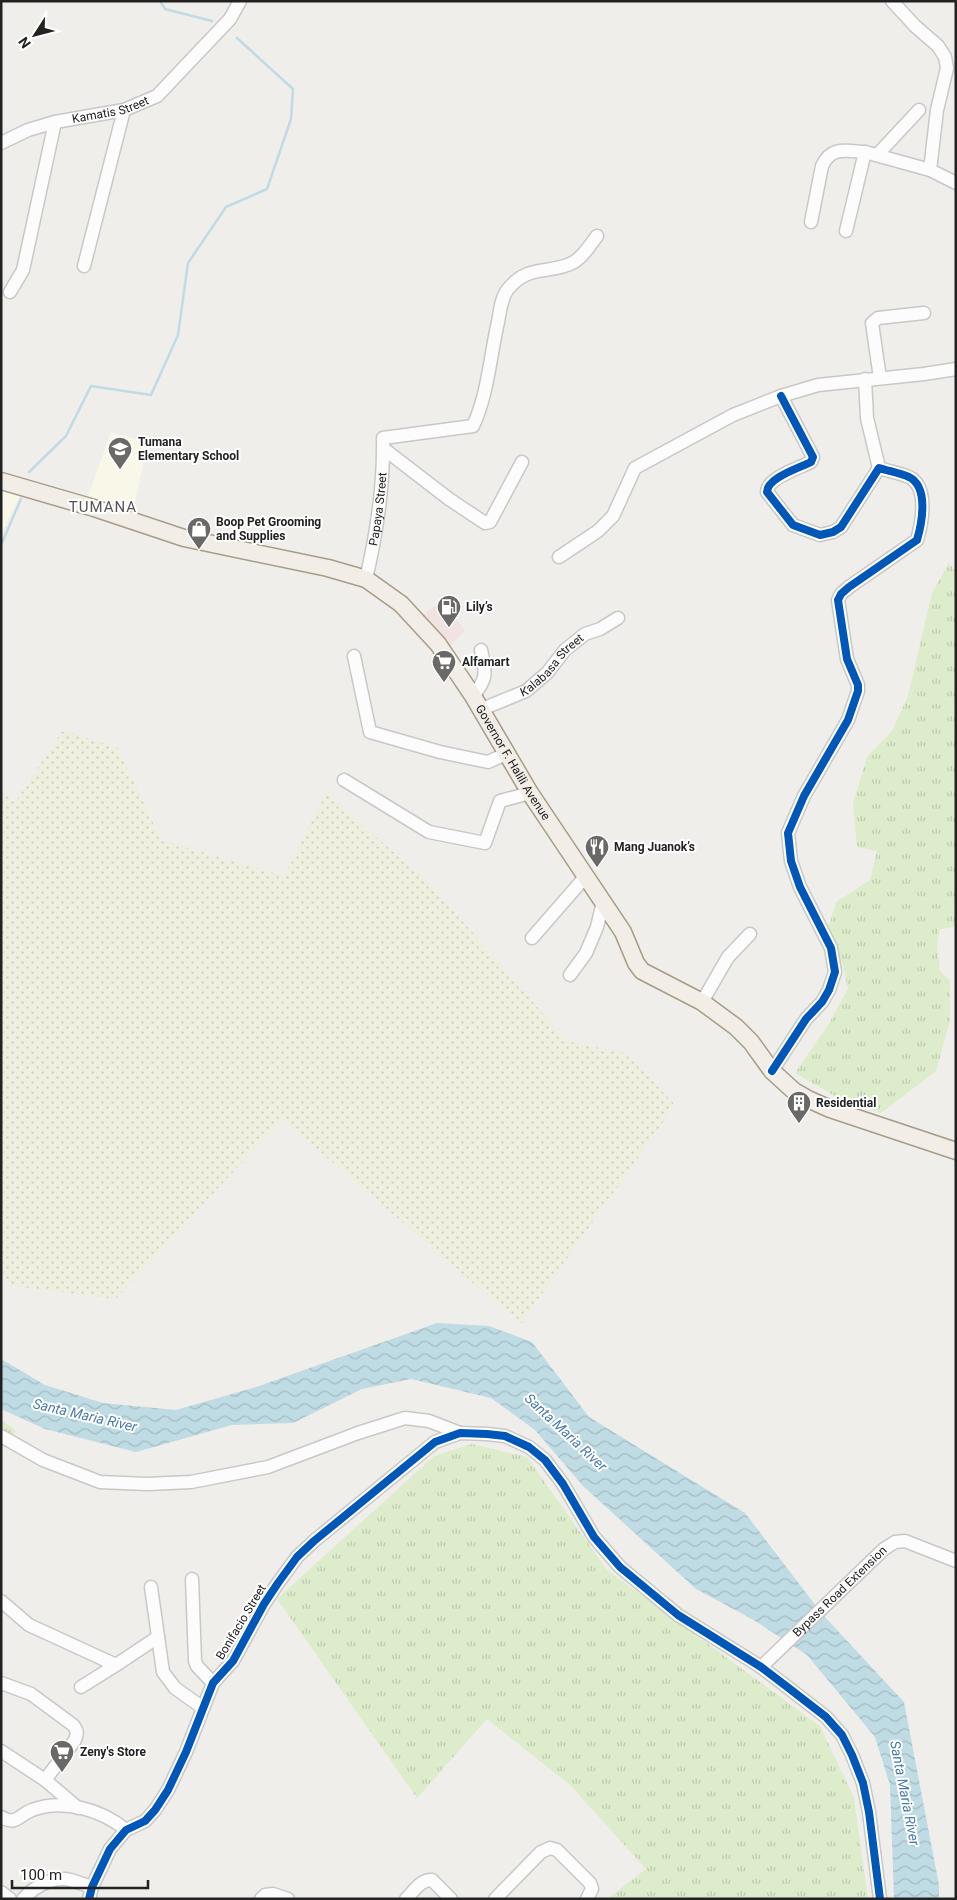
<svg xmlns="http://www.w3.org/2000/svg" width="957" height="1900" font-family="Roboto,sans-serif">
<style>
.commercial{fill:#f1e3e1}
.education{fill:#f8f7e8}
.farmland{fill:url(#farmland-dots)}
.grass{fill:url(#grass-tufts)}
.water{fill:url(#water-waves)}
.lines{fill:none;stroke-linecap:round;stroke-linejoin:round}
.stream{stroke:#bfdbe3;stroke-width:2.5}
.minor-casing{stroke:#c9c8c7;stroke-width:15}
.major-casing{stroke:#a79c86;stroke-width:19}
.minor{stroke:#fdfcfc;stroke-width:12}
.major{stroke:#f3ede7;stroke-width:16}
.cycleway-casing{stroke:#fff;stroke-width:11}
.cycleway{stroke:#0057b8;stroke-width:8}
.labels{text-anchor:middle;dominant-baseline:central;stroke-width:4;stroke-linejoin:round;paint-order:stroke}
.street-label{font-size:12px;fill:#222;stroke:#fff}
.poi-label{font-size:12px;font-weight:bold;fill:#222;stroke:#fff;text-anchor:start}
.water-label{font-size:14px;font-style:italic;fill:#4a7aab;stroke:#fff}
.quarter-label{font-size:15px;letter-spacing:1px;fill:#555;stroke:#fff}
</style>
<defs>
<pattern id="farmland-dots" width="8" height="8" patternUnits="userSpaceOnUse" patternTransform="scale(1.25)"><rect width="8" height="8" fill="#efefdf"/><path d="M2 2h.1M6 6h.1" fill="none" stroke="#cdcdbf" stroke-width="1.8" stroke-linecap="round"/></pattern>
<pattern id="grass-tufts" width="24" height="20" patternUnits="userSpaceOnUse" patternTransform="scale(1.25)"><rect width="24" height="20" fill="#ddeccb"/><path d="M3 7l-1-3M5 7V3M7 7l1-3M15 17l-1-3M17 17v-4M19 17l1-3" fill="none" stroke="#bdcaae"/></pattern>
<pattern id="water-waves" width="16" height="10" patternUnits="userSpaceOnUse" patternTransform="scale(1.25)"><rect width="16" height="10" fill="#bfdbe3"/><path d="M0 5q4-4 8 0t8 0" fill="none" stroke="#a4bcc2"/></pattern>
</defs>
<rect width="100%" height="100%" fill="#f0eeeb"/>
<path class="commercial" d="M 443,600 L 465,631 L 448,647 L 420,617 Z"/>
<g class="education">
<path d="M 111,432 L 148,443 L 133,512 L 88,496 Z"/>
<path d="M 1,486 L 21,493 L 1,535 Z"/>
</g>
<path class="farmland" d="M 63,730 L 118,748 L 161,840 L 284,876 L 326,793 L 431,885 L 567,1041 L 628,1054 L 675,1105 L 521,1324 L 282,1119 L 116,1299 L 13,1286 L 1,1274 L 1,792 L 15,802 Z"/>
<g class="grass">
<path d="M 949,563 L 956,572 L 956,926 L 939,930 L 937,947 L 940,971 L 950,981 L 950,1021 L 936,1071 L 881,1113 L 833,1095 L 795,1073 L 828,1025 L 848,989 L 843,965 L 824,928 L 830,923 L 836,902 L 870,880 L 877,851 L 857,847 L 853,803 L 867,757 L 892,731 L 908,696 L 932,593 Z"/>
<path d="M 1,1419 L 16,1431 L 4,1442 L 1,1441 Z"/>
<path d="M 472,1444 L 527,1457 L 607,1570 L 820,1726 L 854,1798 L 868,1899 L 607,1899 L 646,1869 L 570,1785 L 487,1719 L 417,1798 L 277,1599 L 434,1456 Z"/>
</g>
<path class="water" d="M 437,1323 L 489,1326 L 532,1342 L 589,1417 L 745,1513 L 823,1615 L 904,1702 L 939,1885 L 939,1899 L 894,1899 L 890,1785 L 875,1737 L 807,1655 L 752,1619 L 696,1589 L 583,1486 L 535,1430 L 491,1398 L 411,1379 L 362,1389 L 293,1423 L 232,1425 L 136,1452 L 45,1429 L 1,1409 L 1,1359 L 45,1385 L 103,1403 L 176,1410 L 256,1387 Z"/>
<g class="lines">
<g class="stream">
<path d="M 160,1 L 165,9 L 212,21"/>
<path d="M 29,472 L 66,436 L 91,386 L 151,395 L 178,335 L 188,263 L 226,207 L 267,189 L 291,119 L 293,89 L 237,38"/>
<path d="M 1,545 L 21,499"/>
</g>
<defs>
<g id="minor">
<path d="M 892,1 L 915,26 L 938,46 L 945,57 L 947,68 L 937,110 L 930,170 L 956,183"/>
<path id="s1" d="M 1,143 L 28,130 L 55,122 L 124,110 L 157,96 L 230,19 L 240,1"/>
<path d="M 877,155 L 919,110"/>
<path d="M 811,222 L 822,166 C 831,146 846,151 865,152"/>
<path d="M 846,231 L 865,152 L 930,170"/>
<path d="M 84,266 L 124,110"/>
<path d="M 10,292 L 23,270 L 55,122"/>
<path d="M 880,378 L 872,323 L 878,318 L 924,313"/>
<path d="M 865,379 L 867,418 L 879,468"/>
<path d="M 384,449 L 449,499 L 485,523 L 490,522 L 522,462"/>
<path d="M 559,557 L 598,531 L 613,516 L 635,468 L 733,415 L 781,396 L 818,385 L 924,374 L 956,369"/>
<path id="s2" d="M 366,579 C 377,532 384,486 383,438 L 473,426 C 488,394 490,357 498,322 C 500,311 501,298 508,289 C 529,263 551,275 574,262 C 584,256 590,245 597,236"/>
<path d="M 354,656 L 370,732 L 440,752 L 488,762 L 506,754"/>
<path d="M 473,696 C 488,678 486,672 481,650"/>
<path id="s3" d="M 482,709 L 526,691 L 547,673 L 565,650 L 585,634 L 600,629 L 618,618"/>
<path d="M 344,780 L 429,832 L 485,843 L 500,801 L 530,793"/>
<path d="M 532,938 L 586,876"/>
<path d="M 570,975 L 586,953 L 597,927 L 603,902"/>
<path d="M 702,1002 L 728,957 L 750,934"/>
<path d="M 772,1071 L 806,1019 L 822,1002 L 829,990 L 835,972 L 831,948 L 800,887 L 791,861 L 788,833 L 804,796 L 848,720 L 858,691 L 858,685 L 847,659 L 838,600 L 841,594 L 849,587 L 917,540 C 922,523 929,487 909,477 C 900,473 888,471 879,468 L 841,527 L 833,532 L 820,535 L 793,525 L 767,492 C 767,478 799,468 811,462 L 813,457 L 781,396"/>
<path d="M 1,1436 L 43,1460 L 100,1482 L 147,1484 L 191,1482 L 268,1467 L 358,1433 L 405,1418 L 429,1421 L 460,1433"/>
<path d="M 192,1579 L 195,1661 L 197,1666 L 213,1683"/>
<path d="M 151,1587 L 163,1672 L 175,1688 L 203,1708"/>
<path d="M 1,1601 L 29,1625 L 116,1665 L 158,1637"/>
<path id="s4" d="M 761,1667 L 884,1549 L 895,1542 L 905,1541 L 956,1561"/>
<path d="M 1,1683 L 31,1694 L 73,1725 C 77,1730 78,1733 75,1740 L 45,1780"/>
<path d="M 81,1687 L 116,1665"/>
<path d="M 1,1751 L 45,1780 L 78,1808"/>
<path d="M 1,1817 C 18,1826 18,1815 32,1810 C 63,1798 102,1810 126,1830"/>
<path d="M 1,1892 L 10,1899"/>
<path d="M 23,1899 C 33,1888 49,1878 65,1879 C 74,1880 84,1885 92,1887"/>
<path d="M 89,1899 L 92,1887 L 110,1849 L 126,1830 L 145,1821 L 155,1810 L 168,1790 L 186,1752 L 213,1683 L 233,1661 L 264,1604 L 278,1583 L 297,1557 L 314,1541 L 435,1442 L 460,1433 L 487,1434 L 505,1436 L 529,1447 L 545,1460 L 563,1484 L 594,1537 L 620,1567 L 678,1615 L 761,1667 L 786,1686 L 826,1717 L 842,1735 L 852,1755 L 863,1783 L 869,1812 L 880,1899"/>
<path d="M 261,1899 L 265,1895 L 273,1894 L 288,1899"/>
<path d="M 406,1899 C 414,1891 421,1879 432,1880 L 451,1899"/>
<path d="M 495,1899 L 541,1852 L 550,1848 L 557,1850 L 590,1883 L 592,1889 L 587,1899"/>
</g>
<g id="major">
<path id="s5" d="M 1,481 L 94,508 L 184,538 L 328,568 L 366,579 L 401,604 L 438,644 L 473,696 L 530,793 L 623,932 L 636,963 L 642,971 L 702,1002 L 736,1027 L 751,1042 L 772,1071 L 794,1091 L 808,1099 L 830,1109 L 956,1151"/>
</g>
</defs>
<use href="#minor" class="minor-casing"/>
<use href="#major" class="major-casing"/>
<use href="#minor" class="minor"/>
<use href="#major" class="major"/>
<defs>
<g id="cycleway">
<path d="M 772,1071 L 806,1019 L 822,1002 L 829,990 L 835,972 L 831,948 L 800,887 L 791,861 L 788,833 L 804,796 L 848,720 L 858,691 L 858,685 L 847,659 L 838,600 L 841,594 L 849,587 L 917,540 C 922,523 929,487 909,477 C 900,473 888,471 879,468 L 841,527 L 833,532 L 820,535 L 793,525 L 767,492 C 767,478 799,468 811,462 L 813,457 L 781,396"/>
<path d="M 89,1899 L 92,1887 L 110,1849 L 126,1830 L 145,1821 L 155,1810 L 168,1790 L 186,1752 L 213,1683 L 233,1661 L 264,1604 L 278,1583 L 297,1557 L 314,1541 L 435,1442 L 460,1433 L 487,1434 L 505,1436 L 529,1447 L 545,1460 L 563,1484 L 594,1537 L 620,1567 L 678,1615 L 761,1667 L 786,1686 L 826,1717 L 842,1735 L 852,1755 L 863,1783 L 869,1812 L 880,1899"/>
</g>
</defs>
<use href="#cycleway" class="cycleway-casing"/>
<use href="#cycleway" class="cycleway"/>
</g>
<defs>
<symbol id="school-pin" viewBox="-11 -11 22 30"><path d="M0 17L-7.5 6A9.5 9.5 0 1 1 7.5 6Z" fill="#6a6968" stroke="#fff"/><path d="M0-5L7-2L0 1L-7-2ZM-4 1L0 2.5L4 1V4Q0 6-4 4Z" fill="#fff"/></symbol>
<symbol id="shop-pin" viewBox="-11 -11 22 30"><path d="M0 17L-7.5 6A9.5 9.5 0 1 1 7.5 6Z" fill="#6a6968" stroke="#fff"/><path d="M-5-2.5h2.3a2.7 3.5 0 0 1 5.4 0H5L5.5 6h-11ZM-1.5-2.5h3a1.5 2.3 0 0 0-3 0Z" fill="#fff"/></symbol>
<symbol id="fuel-pin" viewBox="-11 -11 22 30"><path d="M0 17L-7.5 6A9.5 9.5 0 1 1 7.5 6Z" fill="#6a6968" stroke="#fff"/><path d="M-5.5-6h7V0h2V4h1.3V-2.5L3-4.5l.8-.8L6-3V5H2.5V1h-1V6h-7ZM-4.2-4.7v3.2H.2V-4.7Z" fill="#fff"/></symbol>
<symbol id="supermarket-pin" viewBox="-11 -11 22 30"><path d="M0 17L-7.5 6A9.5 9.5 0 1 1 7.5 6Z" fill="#6a6968" stroke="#fff"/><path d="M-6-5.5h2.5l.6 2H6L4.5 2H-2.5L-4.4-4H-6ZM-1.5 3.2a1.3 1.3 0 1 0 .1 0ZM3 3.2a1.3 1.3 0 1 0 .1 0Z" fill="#fff"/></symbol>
<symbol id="restaurant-pin" viewBox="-11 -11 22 30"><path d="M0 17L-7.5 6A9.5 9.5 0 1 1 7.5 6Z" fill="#6a6968" stroke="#fff"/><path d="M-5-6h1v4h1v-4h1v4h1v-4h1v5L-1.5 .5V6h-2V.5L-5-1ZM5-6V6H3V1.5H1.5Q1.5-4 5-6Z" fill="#fff"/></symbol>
<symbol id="building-pin" viewBox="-11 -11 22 30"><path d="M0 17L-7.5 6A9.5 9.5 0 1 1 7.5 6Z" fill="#6a6968" stroke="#fff"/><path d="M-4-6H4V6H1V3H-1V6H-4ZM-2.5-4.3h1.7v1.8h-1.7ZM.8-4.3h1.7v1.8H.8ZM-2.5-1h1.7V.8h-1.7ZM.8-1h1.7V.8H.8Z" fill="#fff"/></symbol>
</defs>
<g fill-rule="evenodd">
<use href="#school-pin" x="106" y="435" width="28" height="38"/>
<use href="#shop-pin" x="185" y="515" width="28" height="38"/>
<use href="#fuel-pin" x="435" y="593" width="28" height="38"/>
<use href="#supermarket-pin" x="430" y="648" width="28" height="38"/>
<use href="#restaurant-pin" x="583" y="833" width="28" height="38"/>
<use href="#building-pin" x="785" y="1089" width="28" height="38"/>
<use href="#supermarket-pin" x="48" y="1738" width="28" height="38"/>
</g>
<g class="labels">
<g class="street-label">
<text stroke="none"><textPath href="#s1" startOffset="115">Kamatis Street</textPath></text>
<text stroke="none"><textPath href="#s2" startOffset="71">Papaya Street</textPath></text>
<text stroke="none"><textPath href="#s3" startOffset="84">Kalabasa Street</textPath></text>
<text stroke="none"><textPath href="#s5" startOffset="616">Governor F. Halili Avenue</textPath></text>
<text stroke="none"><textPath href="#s4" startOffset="109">Bypass Road Extension</textPath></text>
<text transform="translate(241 1622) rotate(-59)">Bonifacio Street</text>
</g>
<g class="poi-label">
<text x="138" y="442">Tumana<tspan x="138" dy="14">Elementary School</tspan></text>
<text x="216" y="522">Boop Pet Grooming<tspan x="216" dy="14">and Supplies</tspan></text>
<text x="466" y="607">Lily’s</text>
<text x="462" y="662">Alfamart</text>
<text x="614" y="847">Mang Juanok’s</text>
<text x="816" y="1103">Residential</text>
<text x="80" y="1752">Zeny's Store</text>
</g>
<g class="water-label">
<text transform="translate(85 1415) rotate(13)">Santa Maria River</text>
<text transform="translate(566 1432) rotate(43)">Santa Maria River</text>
<text transform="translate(905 1793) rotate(79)">Santa Maria River</text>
</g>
<g class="quarter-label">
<text x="103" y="507">TUMANA</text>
</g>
</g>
<rect width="957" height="1900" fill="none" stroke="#222222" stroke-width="5"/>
<g transform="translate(35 35) rotate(234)" stroke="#ffffff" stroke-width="4" paint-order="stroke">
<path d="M0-4L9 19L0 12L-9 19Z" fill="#222222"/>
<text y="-8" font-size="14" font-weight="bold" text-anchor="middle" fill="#222222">N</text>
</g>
<path d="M12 1880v8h136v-8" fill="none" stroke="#222222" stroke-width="2.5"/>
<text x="20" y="1880" font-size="15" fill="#222222" stroke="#ffffff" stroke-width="4" paint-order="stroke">100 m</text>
</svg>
